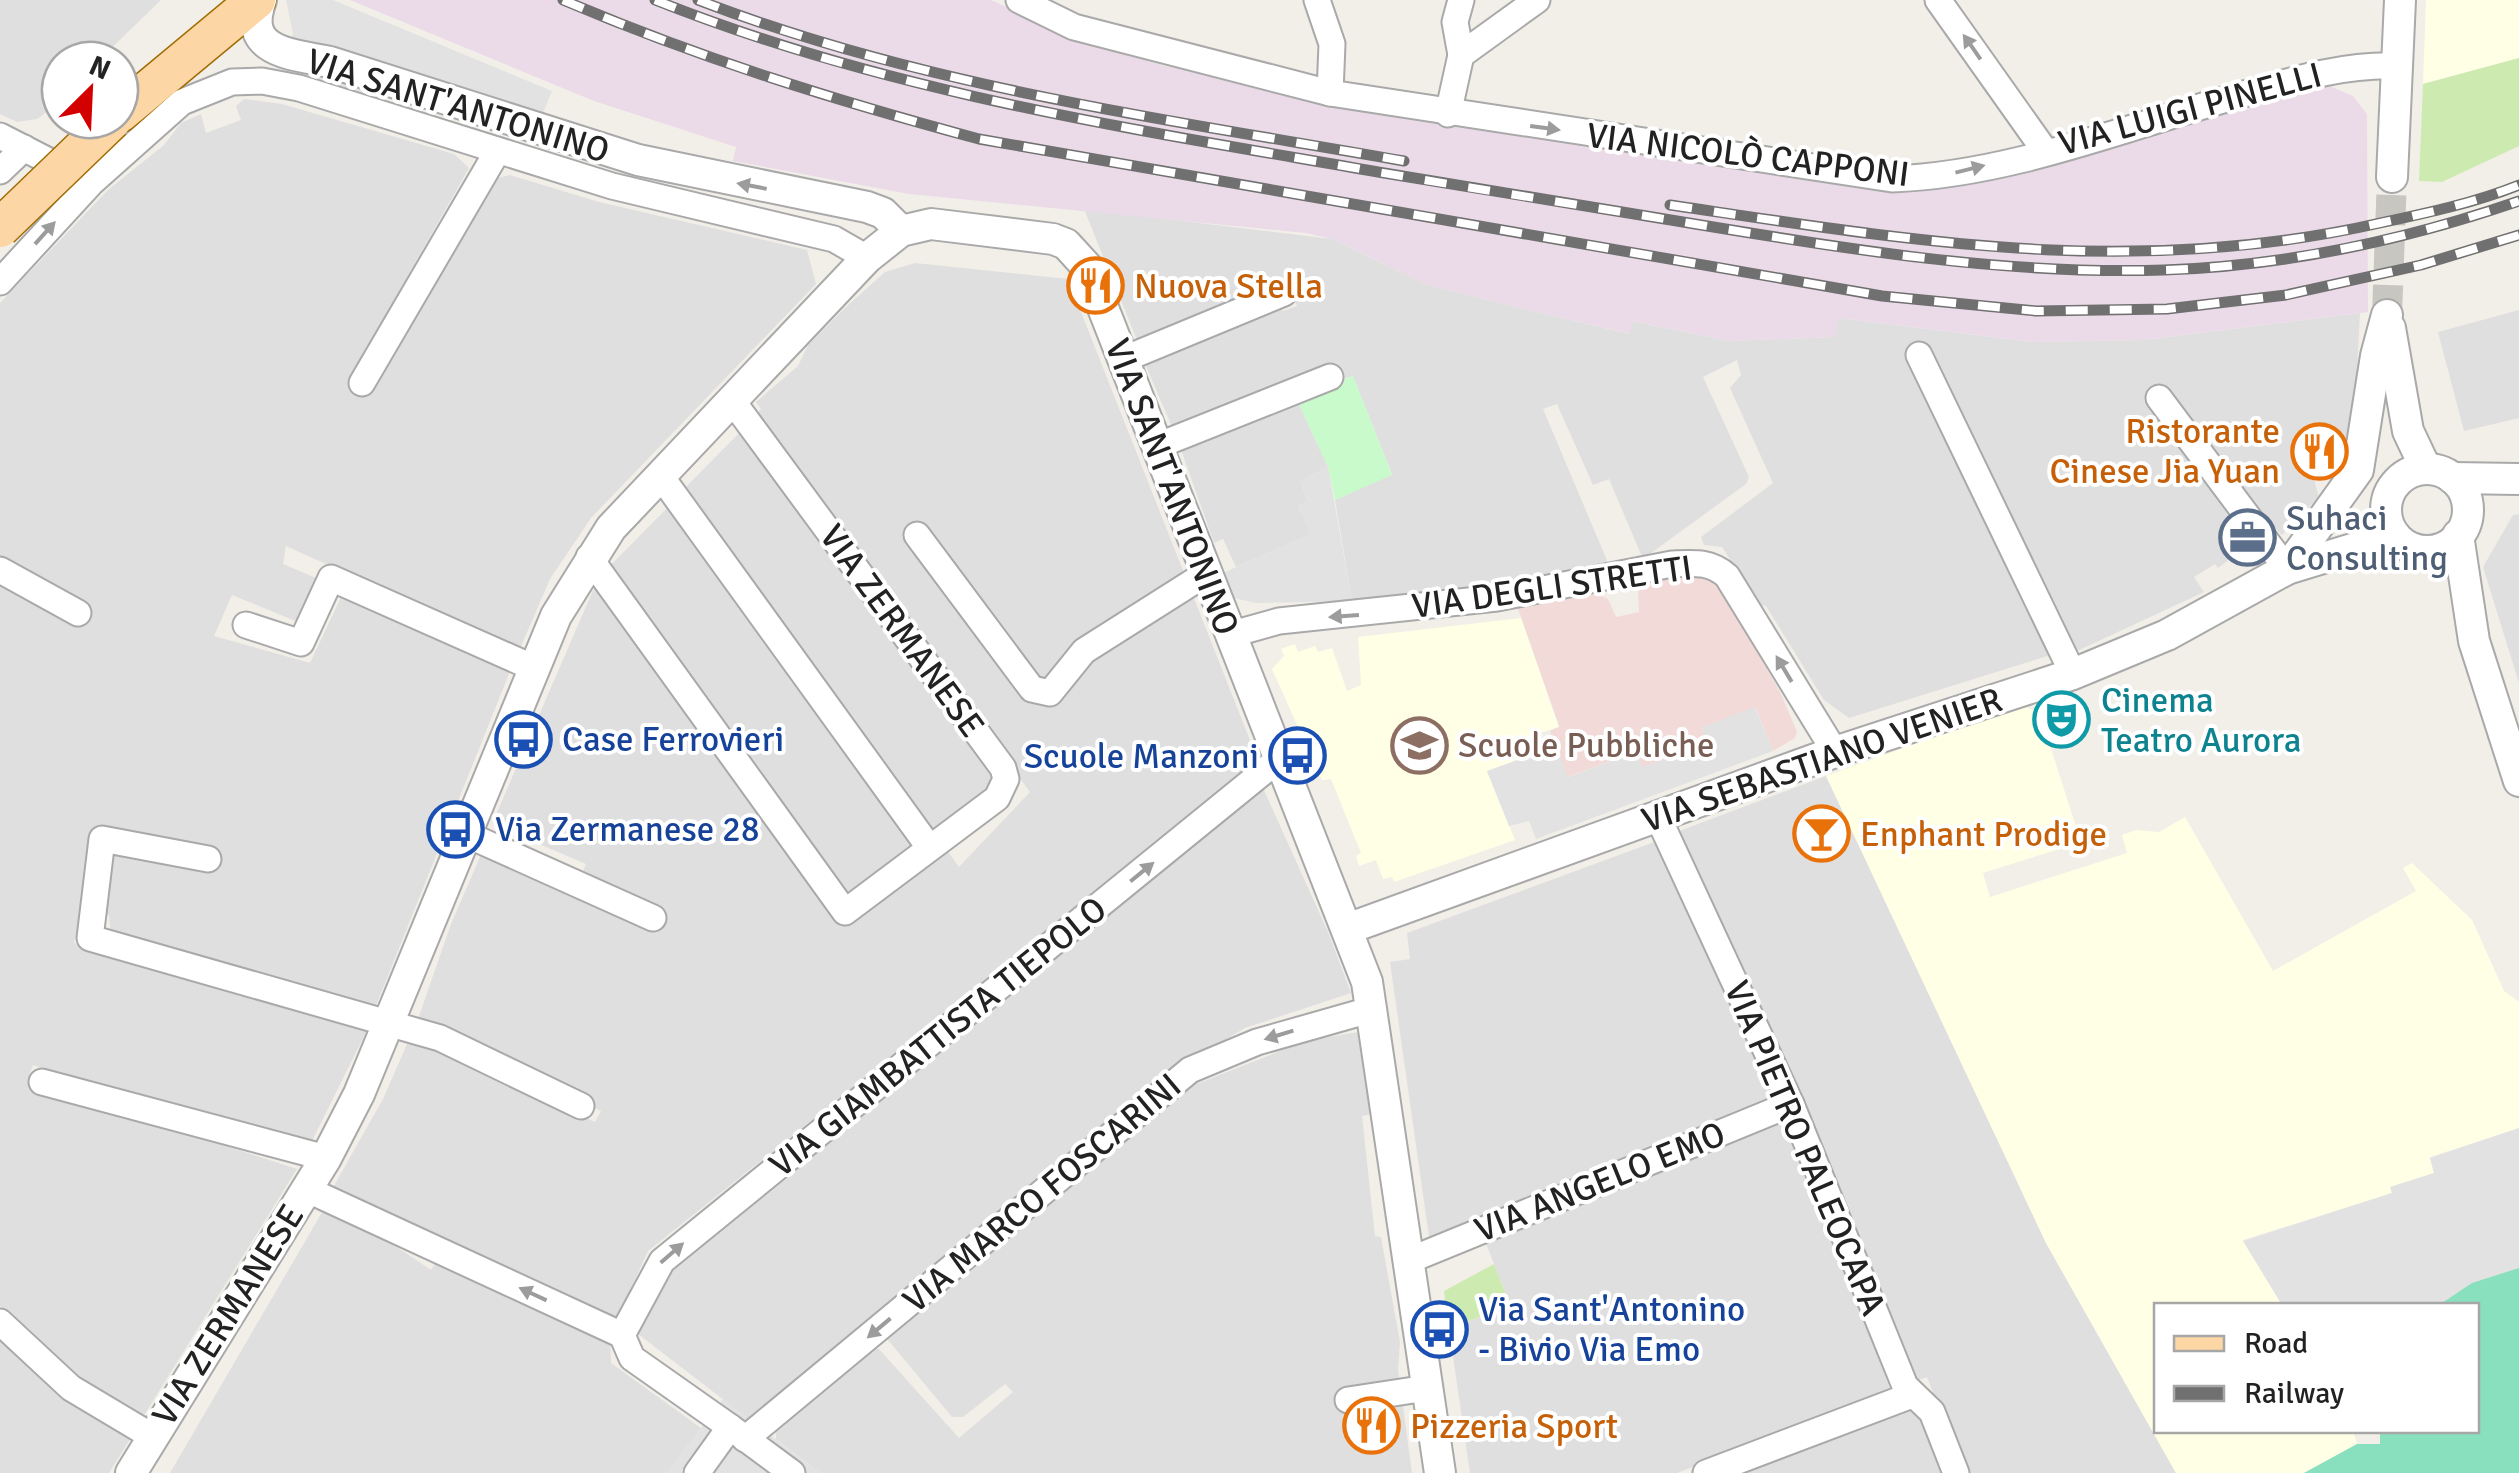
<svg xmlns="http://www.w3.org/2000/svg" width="2519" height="1473" font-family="Signika,sans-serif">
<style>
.residential{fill:#e0dfdf}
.commercial{fill:#f2dad9}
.industrial{fill:#ebdbe8}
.education{fill:#ffffe5}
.grass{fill:#cdebb0}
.park{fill:#c8facc}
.pitch{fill:#88e0be}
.parking{fill:#e2e2e2}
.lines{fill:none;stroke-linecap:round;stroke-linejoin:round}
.tertiary-tunnel{stroke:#c8c6c1;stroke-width:30;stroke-dasharray:30 15;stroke-linecap:butt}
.minor-casing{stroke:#a9a9a9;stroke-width:29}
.tertiary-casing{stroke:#a9a9a9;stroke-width:34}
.primary-casing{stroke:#a06b00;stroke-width:41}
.minor{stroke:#fff;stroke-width:25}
.tertiary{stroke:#fff;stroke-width:30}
.primary{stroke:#fcd6a4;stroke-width:38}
.rail-casing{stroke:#707070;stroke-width:11}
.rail{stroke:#fff;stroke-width:8;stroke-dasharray:22;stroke-linecap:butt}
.primary-bridge-casing{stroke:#a06b00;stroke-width:41;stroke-linecap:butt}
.primary-bridge{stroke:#fcd6a4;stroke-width:38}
.oneway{fill:#9c9c9c}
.labels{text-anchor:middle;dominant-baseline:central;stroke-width:8;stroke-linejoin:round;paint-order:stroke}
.street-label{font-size:35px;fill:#222;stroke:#fff}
.food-label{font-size:35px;fill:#c56008;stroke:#fff;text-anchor:start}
.service-label{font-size:35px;fill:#4e5e75;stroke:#fff;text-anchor:start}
.culture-label{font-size:35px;fill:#0d838f;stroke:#fff;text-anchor:start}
.transit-label{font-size:35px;fill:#164399;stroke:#fff;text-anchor:start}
.education-label{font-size:35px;fill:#785e54;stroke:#fff;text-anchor:start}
</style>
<rect width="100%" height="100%" fill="#f2efe9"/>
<g class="residential">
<path d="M 0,0 L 161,0 L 99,60 L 60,60 L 60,102 L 37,119 L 17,122 L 0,114 Z"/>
<path d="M 244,99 L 282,104 L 454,154 L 469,168 L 352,374 L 373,393 L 498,178 L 510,175 L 599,202 L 807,250 L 816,284 L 591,518 L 550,579 L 519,651 L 286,546 L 283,564 L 316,578 L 298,622 L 232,595 L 214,636 L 310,663 L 343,593 L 511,669 L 373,1013 L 280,979 L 111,935 L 109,915 L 95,913 L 79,920 L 74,943 L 303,1005 L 367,1030 L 307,1151 L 33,1065 L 27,1081 L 297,1169 L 143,1417 L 76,1376 L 0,1306 L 0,303 L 108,190 L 164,145 L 181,123 L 201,114 L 206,133 L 241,120 L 236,106 Z"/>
<path d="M 1084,209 L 1333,239 L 1427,285 L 1629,334 L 1632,321 L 1729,341 L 1834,337 L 1837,318 L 2032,342 L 2144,340 L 2360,313 L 2355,412 L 2342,449 L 2314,480 L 2319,497 L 2282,535 L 2273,526 L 2218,568 L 2215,564 L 2194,577 L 2204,592 L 2075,652 L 2054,654 L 1849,718 L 1824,700 L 1766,606 L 1760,605 L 1722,547 L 1704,545 L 1701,537 L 1773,483 L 1730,388 L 1741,375 L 1737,360 L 1703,377 L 1749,477 L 1746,484 L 1643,559 L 1609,479 L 1593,485 L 1557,404 L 1543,409 L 1609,565 L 1509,587 L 1352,601 L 1335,500 L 1392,474 L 1353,376 L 1173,429 L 1142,357 L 1276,304 L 1283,311 L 1297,306 L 1290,287 L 1139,345 Z"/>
<path d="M 915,263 L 1068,279 L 1259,763 L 648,1251 L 617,1320 L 331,1191 L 383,1099 L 411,1035 L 595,1122 L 601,1111 L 417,1022 L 451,924 L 483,850 L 575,891 L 586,864 L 492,824 L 594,588 L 601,590 L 840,924 L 943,845 L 959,867 L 1030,792 L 752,419 L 761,409 L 756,402 L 798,366 L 808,345 L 846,307 L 885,272 Z"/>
<path d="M 2519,310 L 2519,418 L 2464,431 L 2438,332 Z"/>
<path d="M 1296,398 L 1328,467 L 1300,481 L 1308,501 L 1298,506 L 1311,534 L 1236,567 L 1223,539 L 1214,543 L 1179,444 Z"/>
<path d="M 744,428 L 995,766 L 999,785 L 930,836 L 679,494 Z"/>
<path d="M 671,504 L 915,838 L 915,850 L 852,899 L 843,897 L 605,571 Z"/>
<path d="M 2519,514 L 2519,683 L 2483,567 L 2513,515 Z"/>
<path d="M 1826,776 L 2046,1243 L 2176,1473 L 1964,1473 L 1927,1377 L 1913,1382 L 1674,833 Z"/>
<path d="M 1263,788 L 1328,932 L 1351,993 L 1245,1028 L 1182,1065 L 750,1420 L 638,1334 L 669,1264 Z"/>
<path d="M 1657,841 L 1776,1094 L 1429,1237 L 1390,962 L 1410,959 L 1407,933 Z"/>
<path d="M 1359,1032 L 1372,1114 L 1362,1116 L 1375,1236 L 1381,1237 L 1400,1342 L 1398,1370 L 1412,1473 L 820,1473 L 776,1439 L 776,1425 L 868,1347 L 879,1349 L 959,1438 L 1013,1392 L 1005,1384 L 963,1417 L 952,1417 L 883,1334 L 1193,1079 L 1199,1083 L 1308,1040 Z"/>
<path d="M 1789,1121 L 1891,1392 L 1677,1473 L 1470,1473 L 1449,1329 L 1510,1305 L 1485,1241 Z"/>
<path d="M 324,1209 L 379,1235 L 431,1270 L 437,1260 L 610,1340 L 611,1363 L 701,1428 L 667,1473 L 170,1473 Z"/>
<path d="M 0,1335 L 132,1436 L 109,1473 L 0,1473 Z"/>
<path d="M 1906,1405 L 1923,1417 L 1946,1473 L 1732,1473 Z"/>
</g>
<path class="commercial" d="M 1703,572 L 1719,584 L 1781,694 L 1797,732 L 1795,738 L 1773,751 L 1756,708 L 1702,728 L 1708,743 L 1642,768 L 1636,752 L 1567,777 L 1550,731 L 1559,726 L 1518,609 L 1595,593 L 1608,599 L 1616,617 L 1639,612 L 1638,591 L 1650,580 Z"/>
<path class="industrial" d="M 350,0 L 991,0 L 1076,38 L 1164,66 L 1863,181 L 2325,84 L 2353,96 L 2367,114 L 2368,312 L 2144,340 L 2032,342 L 1838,318 L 1835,337 L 1729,341 L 1633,321 L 1630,334 L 1427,285 L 1333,239 L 1305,233 L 909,194 L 733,161 L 736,147 L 594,101 Z"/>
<g class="education">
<path d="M 2426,0 L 2519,0 L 2519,58 L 2423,84 Z"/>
<path d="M 1521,618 L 1559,727 L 1531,736 L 1536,754 L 1487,771 L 1515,840 L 1394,882 L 1392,877 L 1383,879 L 1376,860 L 1359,866 L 1356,856 L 1361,853 L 1331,779 L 1322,780 L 1272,669 L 1284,656 L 1281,649 L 1295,644 L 1298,652 L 1315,646 L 1318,652 L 1332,648 L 1347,691 L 1361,685 L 1358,637 Z"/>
<path d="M 2023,705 L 2040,714 L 2076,827 L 2065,831 L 2069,846 L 1983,873 L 1990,897 L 2127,853 L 2122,835 L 2136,830 L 2159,832 L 2185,817 L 2273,971 L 2416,891 L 2403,868 L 2412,863 L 2472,920 L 2504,991 L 2519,1002 L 2519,1128 L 2430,1157 L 2434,1173 L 2391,1187 L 2392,1193 L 2243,1240 L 2282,1305 L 2156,1306 L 2156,1430 L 2353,1431 L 2357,1444 L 2304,1473 L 2176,1473 L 2046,1243 L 1826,776 Z"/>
</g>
<g class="grass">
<path d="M 2519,58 L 2519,146 L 2442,182 L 2419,181 L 2423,84 Z"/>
<path d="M 1494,1264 L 1510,1305 L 1449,1329 L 1444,1291 Z"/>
</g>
<path class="park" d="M 1353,376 L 1392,475 L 1335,500 L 1328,467 L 1296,398 Z"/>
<path class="pitch" d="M 2519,1259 L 2519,1473 L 2304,1473 L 2357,1444 L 2380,1444 L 2380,1431 L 2476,1430 L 2476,1306 L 2421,1305 Z"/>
<g class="parking">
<path d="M 286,0 L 333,0 L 552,91 L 537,128 L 373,65 L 361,95 L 277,68 L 293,34 Z"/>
<path d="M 1328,467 L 1352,601 L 1256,603 L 1234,598 L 1221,574 L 1310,534 L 1298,505 L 1308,500 L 1300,481 Z"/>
<path d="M 1755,707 L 1773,751 L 1536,839 L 1529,821 L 1509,826 L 1487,771 L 1556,746 L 1568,777 L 1636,752 L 1643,767 L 1707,743 L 1702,727 Z"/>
<path d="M 2519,1128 L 2519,1268 L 2472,1283 L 2439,1305 L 2282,1305 L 2243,1241 L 2392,1193 L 2390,1187 L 2434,1173 L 2430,1158 Z"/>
<path d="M 723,1399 L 820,1473 L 667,1473 Z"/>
</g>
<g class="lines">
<path class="tertiary-tunnel" d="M 2387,315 L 2392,177"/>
<defs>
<g id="minor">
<path d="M 1019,0 L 1074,27 L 1330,93 L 1892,179 C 2007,175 2122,129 2233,97 C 2287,82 2340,64 2397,66"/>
<path d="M 1317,0 L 1332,44 L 1330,93"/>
<path d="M 1461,0 L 1455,22 L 1461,55"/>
<path d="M 1938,0 L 2045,151"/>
<path d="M 1448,114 L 1461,55 L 1537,0"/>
<path d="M 0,136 L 76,175"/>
<path d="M 0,171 L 24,148"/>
<path d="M 0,282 L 91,183 L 182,102 L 232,82 L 262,81 L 299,88 L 612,186 L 834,239 L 867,258"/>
<path d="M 1919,355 L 2073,674"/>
<path d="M 1122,360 L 1284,293"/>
<path d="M 362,383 L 497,152"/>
<path d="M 2159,398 L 2287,569"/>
<path d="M 1157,446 L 1330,377"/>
<path d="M 660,475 L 929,847"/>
<path d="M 917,535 L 1032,689 L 1050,693 L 1084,651 L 1207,573"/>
<path d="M 589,557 L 845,912 L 997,798 L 1006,779 L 1003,768 L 731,399"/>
<path d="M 0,570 L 78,613"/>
<path d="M 246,625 L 301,643 L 331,578 L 534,668"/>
<path d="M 1229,635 L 1279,621 L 1497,598 L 1672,564 C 1694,563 1710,561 1727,576 L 1835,752"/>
<path d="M 1658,817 L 1791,1104 L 1905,1386 L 1932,1412 L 1956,1473"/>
<path d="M 468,835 L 653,918"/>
<path d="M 208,859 L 102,839 L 90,938 L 440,1038 L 581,1106"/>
<path d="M 42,1082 L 326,1158"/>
<path d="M 306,1189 L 622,1335 L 632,1358 L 730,1427"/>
<path d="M 1410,1260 L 1791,1104"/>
<path d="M 0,1322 L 71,1388 L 153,1437"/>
<path d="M 622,1335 L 662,1261 L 1279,759"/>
<path d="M 1348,1400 L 1427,1388"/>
<path d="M 745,1439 L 1190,1070 L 1257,1042 L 1373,1009"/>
<path d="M 697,1473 L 730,1427 L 792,1473"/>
<path d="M 1706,1473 L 1912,1395"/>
</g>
<g id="tertiary">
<path d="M 261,0 C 241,54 294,54 330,62 L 638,160 L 867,207 L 883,213 L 901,231"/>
<path d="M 2392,177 L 2400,0"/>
<path d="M 2390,328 L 2408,431 L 2426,469"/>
<circle cx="2427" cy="510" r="41"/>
<path d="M 2452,478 L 2519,479"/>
<path d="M 2458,535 L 2474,641 L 2519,781"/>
<path d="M 2287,569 L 2358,470 L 2376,356 L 2387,315"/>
<path d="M 1347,929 L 1835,752 L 2073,674 L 2167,635 L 2287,569 L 2395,536"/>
<path d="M 131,1473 L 326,1158 L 359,1094 L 556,616 L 611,528 L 867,258 L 901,231 L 931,224 L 1053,239 L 1066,244 L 1087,267 L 1367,982 L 1440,1473"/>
</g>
<path id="primary" d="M 120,113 L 256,0"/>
</defs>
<use href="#minor" class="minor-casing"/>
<use href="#tertiary" class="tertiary-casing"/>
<use href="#primary" class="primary-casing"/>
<use href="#minor" class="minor"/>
<use href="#tertiary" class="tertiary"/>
<use href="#primary" class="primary"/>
<defs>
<g id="rail">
<path d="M 563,0 C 699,58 837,101 979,139 L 1882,296 L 2036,311 L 2167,309 L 2286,295 L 2421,265 L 2519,235"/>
<path d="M 655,0 C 888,93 1133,129 1378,172 C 1482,190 1586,206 1689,223 C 1846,249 2004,275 2164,270 C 2283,266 2406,240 2519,201"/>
<path d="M 698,0 C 924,87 1166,119 1404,161"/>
<path d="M 1670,205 C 1916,241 2132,279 2380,223 C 2427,213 2474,203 2519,185"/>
</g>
</defs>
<use href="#rail" class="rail-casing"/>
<use href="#rail" class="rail"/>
<defs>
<path id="primary-bridge" d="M 0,228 L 112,120"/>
</defs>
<use href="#primary-bridge" class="primary-bridge-casing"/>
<use href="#primary-bridge" class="primary-bridge"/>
</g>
<defs><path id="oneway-solid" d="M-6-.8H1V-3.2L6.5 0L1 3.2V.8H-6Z" transform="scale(2.5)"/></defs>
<g class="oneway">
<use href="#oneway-solid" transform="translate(1972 47) rotate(-125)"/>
<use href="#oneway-solid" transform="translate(1545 128) rotate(8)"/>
<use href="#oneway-solid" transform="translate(1970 169) rotate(-14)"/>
<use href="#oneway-solid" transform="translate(752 186) rotate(-169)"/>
<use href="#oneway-solid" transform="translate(45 233) rotate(-48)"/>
<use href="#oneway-solid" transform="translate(1344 616) rotate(176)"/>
<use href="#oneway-solid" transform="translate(1784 669) rotate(-121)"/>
<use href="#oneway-solid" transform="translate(1142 872) rotate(-39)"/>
<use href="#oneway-solid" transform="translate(1279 1035) rotate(163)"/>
<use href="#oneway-solid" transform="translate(672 1253) rotate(-41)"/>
<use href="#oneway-solid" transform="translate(533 1294) rotate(-155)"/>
<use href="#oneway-solid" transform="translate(879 1328) rotate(140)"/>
</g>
<defs>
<symbol id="restaurant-ring" viewBox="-11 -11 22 22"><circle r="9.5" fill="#fff" stroke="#e8710a" stroke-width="1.5"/><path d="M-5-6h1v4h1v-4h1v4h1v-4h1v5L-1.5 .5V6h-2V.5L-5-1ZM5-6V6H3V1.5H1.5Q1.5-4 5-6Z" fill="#e8710a"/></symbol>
<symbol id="office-ring" viewBox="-11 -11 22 22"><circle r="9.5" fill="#fff" stroke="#5c6f8a" stroke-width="1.5"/><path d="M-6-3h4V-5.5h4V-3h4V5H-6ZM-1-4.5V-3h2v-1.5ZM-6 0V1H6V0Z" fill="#5c6f8a"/></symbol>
<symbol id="theatre-ring" viewBox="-11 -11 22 22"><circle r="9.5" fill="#fff" stroke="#0f9aa8" stroke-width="1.5"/><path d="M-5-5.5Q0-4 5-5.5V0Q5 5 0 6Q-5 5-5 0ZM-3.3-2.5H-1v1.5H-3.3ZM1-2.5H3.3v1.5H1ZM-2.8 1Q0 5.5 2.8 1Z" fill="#0f9aa8"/></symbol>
<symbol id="bus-ring" viewBox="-11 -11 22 22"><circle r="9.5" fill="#fff" stroke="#1a4fb4" stroke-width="1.5"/><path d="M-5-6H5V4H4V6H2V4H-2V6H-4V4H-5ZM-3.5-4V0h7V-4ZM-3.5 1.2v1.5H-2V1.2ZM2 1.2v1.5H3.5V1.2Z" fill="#1a4fb4"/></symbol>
<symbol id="school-ring" viewBox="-11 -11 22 22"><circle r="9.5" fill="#fff" stroke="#8d6e63" stroke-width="1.5"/><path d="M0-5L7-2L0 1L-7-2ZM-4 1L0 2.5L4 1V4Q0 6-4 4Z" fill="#8d6e63"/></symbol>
<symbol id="bar-ring" viewBox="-11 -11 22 22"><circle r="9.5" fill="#fff" stroke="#e8710a" stroke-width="1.5"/><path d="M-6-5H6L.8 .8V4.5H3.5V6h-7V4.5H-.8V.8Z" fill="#e8710a"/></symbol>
</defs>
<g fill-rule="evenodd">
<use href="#restaurant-ring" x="1064" y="254" width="63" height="63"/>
<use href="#restaurant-ring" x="2288" y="420" width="63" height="63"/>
<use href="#office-ring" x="2216" y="506" width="63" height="63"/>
<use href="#theatre-ring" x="2030" y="688" width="63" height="63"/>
<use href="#bus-ring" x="492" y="708" width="63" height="63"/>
<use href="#school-ring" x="1388" y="714" width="63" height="63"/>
<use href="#bus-ring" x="1266" y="724" width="63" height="63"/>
<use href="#bus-ring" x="424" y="798" width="63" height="63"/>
<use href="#bar-ring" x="1790" y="802" width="63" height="63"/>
<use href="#bus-ring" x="1408" y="1298" width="63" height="63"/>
<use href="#restaurant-ring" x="1340" y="1394" width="63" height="63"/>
</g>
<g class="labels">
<g class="street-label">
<text transform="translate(458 106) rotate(17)">VIA SANT'ANTONINO</text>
<text transform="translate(2190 109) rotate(-15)">VIA LUIGI PINELLI</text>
<text transform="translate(1748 155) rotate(7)">VIA NICOLÒ CAPPONI</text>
<text transform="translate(1172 487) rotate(69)">VIA SANT'ANTONINO</text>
<text transform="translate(1552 587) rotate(-8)">VIA DEGLI STRETTI</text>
<text transform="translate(902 631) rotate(54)">VIA ZERMANESE</text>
<text transform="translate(1822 760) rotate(-19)">VIA SEBASTIANO VENIER</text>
<text transform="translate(938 1037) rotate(-39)">VIA GIAMBATTISTA TIEPOLO</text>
<text transform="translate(1805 1148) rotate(67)">VIA PIETRO PALEOCAPA</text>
<text transform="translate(1600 1182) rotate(-22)">VIA ANGELO EMO</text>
<text transform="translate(1042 1193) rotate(-40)">VIA MARCO FOSCARINI</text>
<text transform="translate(228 1315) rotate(-58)">VIA ZERMANESE</text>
</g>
<g class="food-label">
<text x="1134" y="286">Nuova Stella</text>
<text x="2280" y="431" text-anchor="end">Ristorante<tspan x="2280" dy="40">Cinese Jia Yuan</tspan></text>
<text x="1860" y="834">Enphant Prodige</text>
<text x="1410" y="1426">Pizzeria Sport</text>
</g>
<g class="service-label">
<text x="2286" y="518">Suhaci<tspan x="2286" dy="40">Consulting</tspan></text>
</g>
<g class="culture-label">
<text x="2101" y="700">Cinema<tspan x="2101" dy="40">Teatro Aurora</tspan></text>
</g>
<g class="transit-label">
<text x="562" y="739">Case Ferrovieri</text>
<text x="1259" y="756" text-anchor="end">Scuole Manzoni</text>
<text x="495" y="829">Via Zermanese 28</text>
<text x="1478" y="1309">Via Sant'Antonino<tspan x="1478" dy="40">- Bivio Via Emo</tspan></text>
</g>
<g class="education-label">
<text x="1458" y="745">Scuole Pubbliche</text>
</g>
</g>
<rect x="2154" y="1303" width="325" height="130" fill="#ffffff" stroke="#a7a7a7" stroke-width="2.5"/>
<rect x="2174" y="1336" width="50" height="15" fill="#fcd6a4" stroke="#a7a7a7" stroke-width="2.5"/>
<text x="2244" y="1353" font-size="30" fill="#222222">Road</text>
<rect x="2174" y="1386" width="50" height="15" fill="#707070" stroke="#a7a7a7" stroke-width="2.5"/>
<text x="2244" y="1403" font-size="30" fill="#222222">Railway</text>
<g transform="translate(90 90) rotate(24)"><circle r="48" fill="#ffffff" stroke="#a7a7a7" stroke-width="2.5"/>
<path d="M0-8L18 38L0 25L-18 38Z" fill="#d40000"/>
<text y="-15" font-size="28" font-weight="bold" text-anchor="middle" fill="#222222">N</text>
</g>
</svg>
